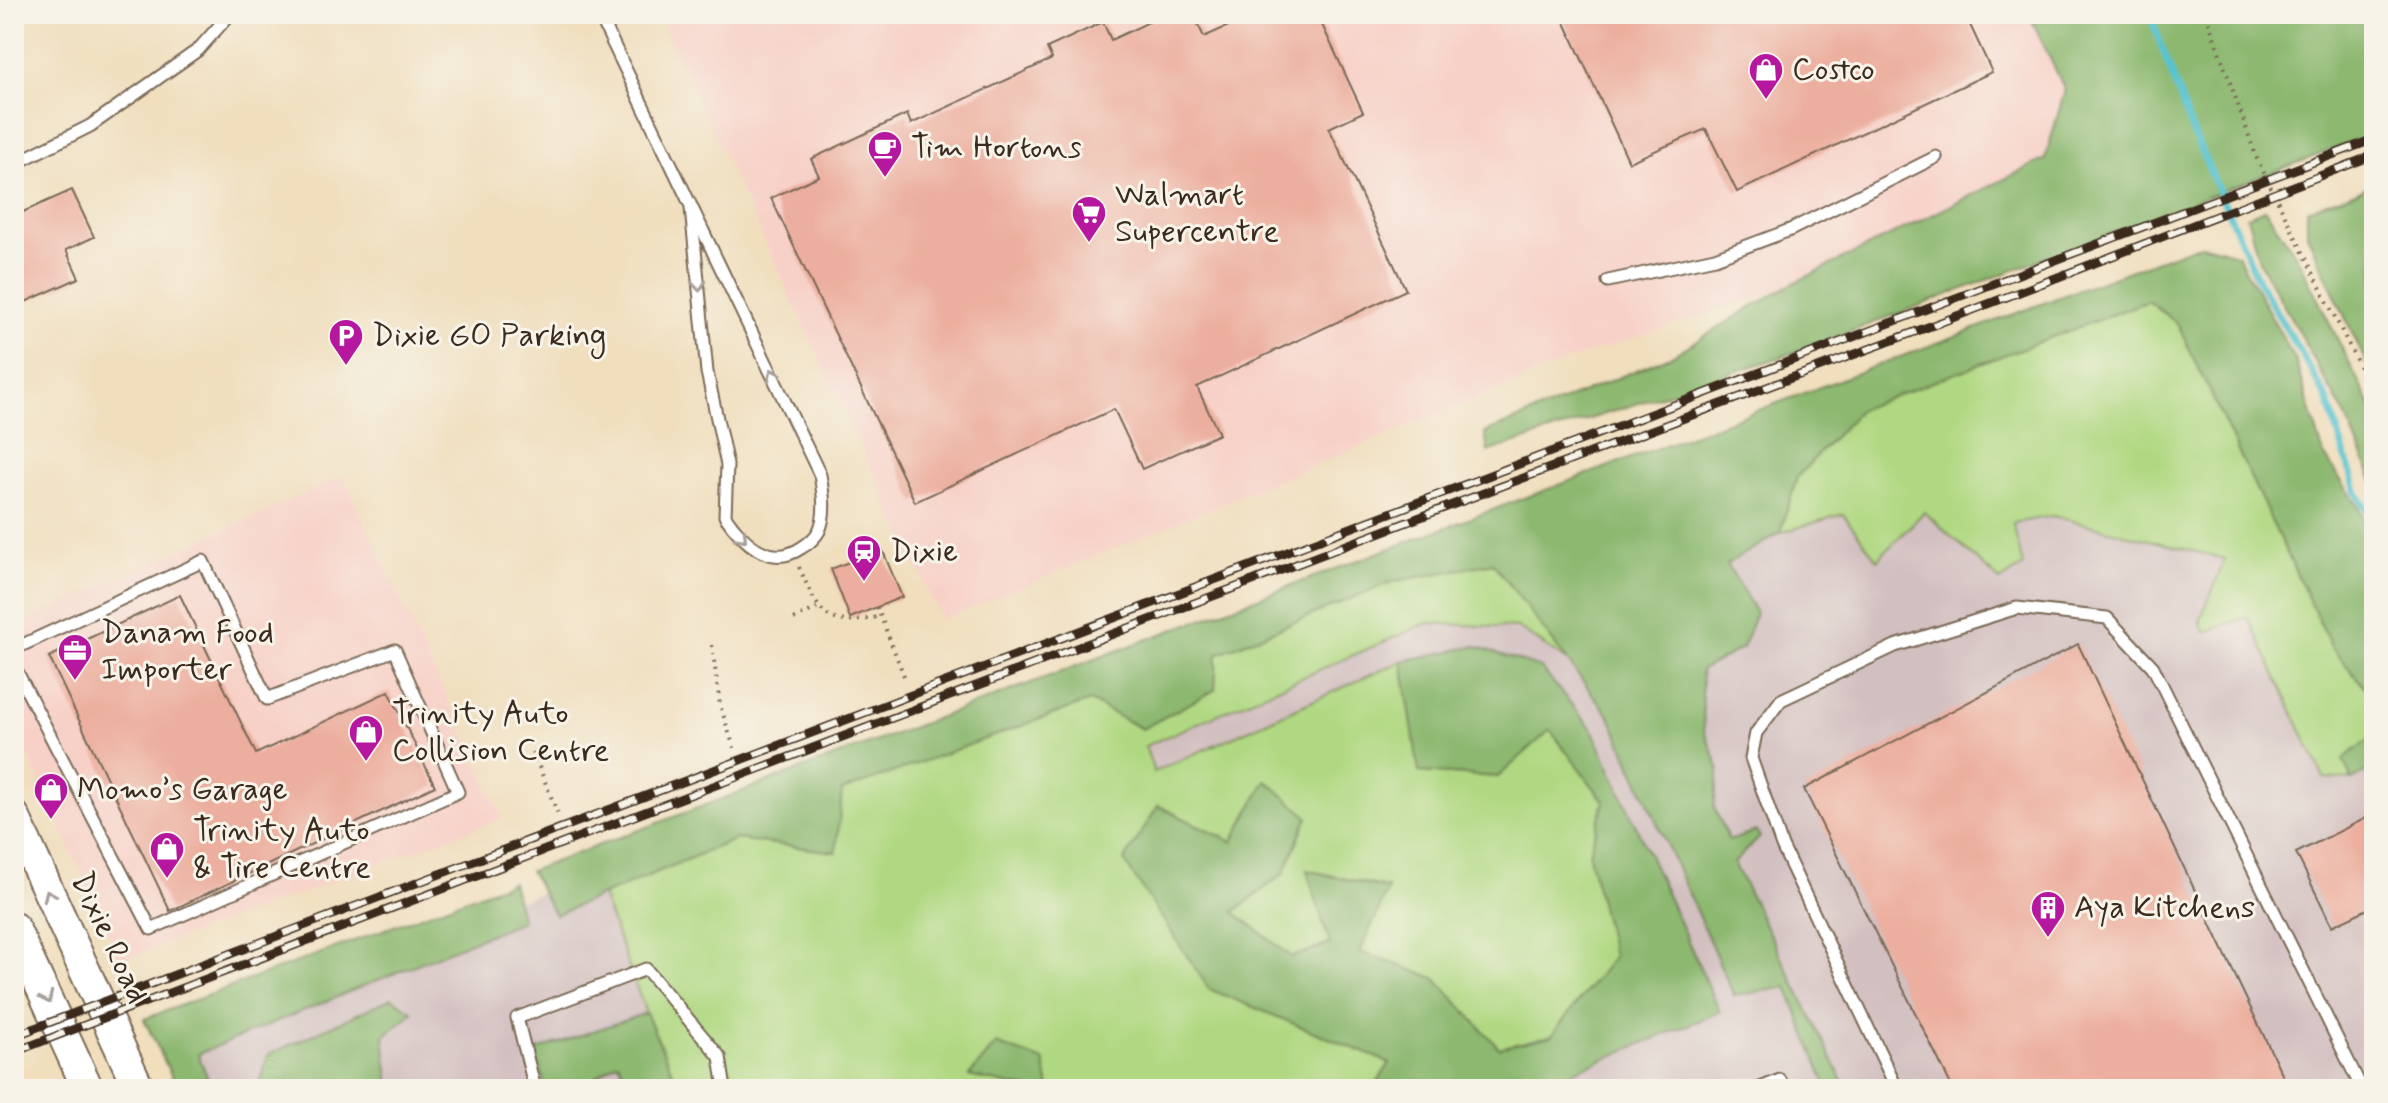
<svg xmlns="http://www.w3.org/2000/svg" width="2388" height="1103" font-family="Mynerve,sans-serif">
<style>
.built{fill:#f7d1c8}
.industrial{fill:#d2bfc0}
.green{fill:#b0d882;stroke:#768150;stroke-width:2}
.forest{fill:#8cb870;stroke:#647147;stroke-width:2}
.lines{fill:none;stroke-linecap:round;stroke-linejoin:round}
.stream{stroke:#57c3d0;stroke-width:7}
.building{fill:#ecae9e}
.service-casing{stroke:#7a6956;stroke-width:15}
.secondary-casing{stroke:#7a6956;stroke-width:34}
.path{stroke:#7a6956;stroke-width:4;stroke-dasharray:2 6;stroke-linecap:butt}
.service{stroke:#fff;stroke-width:11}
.secondary{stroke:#fff;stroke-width:30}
.rail-casing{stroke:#3b2a1e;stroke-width:9}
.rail{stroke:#f7f3e8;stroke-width:6;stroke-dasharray:18;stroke-linecap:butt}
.oneway{stroke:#a79f9a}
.labels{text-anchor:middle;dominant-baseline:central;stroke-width:6;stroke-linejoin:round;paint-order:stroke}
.poi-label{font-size:32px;fill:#3b2a1e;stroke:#f7f3e8;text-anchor:start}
.street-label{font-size:32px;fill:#3b2a1e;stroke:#f7f3e8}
</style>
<rect width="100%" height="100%" fill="#f7f3e8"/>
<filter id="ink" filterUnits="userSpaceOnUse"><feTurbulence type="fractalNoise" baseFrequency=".0125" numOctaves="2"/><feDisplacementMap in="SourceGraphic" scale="16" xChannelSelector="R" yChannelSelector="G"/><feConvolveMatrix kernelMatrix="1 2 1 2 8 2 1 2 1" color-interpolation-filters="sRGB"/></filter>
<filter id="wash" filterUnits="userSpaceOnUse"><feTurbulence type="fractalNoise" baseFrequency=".006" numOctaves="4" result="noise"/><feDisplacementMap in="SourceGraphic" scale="32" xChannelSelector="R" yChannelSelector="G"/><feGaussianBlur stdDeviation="1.8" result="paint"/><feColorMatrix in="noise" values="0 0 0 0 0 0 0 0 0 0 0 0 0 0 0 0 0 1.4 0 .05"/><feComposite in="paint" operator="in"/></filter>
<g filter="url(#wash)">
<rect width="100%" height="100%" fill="#f0debd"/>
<g class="built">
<path d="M 658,14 L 2029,14 L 2065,90 L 2045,159 L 1786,287 L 1566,361 L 942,620 Z"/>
<path d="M 343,476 L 503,818 L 121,960 L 14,726 L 14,626 Z"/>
</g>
<path class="industrial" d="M 2148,290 L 2374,659 L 2374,1089 L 199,1089 L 172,1031 Z"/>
<g class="green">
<path d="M 2148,301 L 2177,323 L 2332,648 L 2374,698 L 2374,736 L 2343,759 L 2352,780 L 2324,778 L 2248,617 L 2205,632 L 2200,621 L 2225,559 L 2053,516 L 2013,523 L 2023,566 L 2000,581 L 1924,512 L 1877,560 L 1843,514 L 1780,533 L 1797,477 L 1860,409 Z"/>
<path d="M 1493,563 L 1569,662 L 1518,628 L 1427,623 L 1145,746 L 1154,772 L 1402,661 L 1420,772 L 1498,777 L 1550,729 L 1604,801 L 1589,855 L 1614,957 L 1551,1036 L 1499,1048 L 1435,978 L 1360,952 L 1388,888 L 1307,870 L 1330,944 L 1291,957 L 1234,912 L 1284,873 L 1232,842 L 1159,806 L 1209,989 L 1390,1063 L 1373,1089 L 1049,1089 L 1044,1061 L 969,1076 L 1030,1089 L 680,1089 L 646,1013 L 602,895 L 736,839 L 836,852 L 841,791 L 1216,654 L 1391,582 Z"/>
</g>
<g class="forest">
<path d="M 2029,14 L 2374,14 L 2374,134 L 1799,351 L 1488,452 L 1485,433 L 1673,355 L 1786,287 L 2045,159 L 2065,90 Z"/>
<path d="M 2374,182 L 2374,380 L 2307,234 L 2307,209 L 2361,190 Z"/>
<path d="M 2265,209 L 2298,259 L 2374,413 L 2374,483 L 2346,417 L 2259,261 L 2247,216 Z"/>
<path d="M 2201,244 L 2237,254 L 2295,360 L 2324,455 L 2359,507 L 2374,550 L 2374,698 L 2332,648 L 2177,323 L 2148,301 L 1860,409 L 1797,477 L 1780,533 L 1727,564 L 1756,613 L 1742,648 L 1701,670 L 1704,730 L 1719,768 L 1714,807 L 1729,841 L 1756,831 L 1760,837 L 1734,863 L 1847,1089 L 1828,1089 L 1787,987 L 1734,996 L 1610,717 L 1493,563 L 1391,582 L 1217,654 L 1215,690 L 1142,729 L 1090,701 L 842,791 L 836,852 L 736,839 L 555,915 L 530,871 Z"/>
<path d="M 1475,646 L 1541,668 L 1592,729 L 1720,1012 L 1530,1089 L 1373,1089 L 1390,1063 L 1209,989 L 1124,861 L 1158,806 L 1232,842 L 1266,780 L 1308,817 L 1284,873 L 1234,912 L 1292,957 L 1330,944 L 1307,870 L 1388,889 L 1360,952 L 1435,978 L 1499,1048 L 1551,1036 L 1613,957 L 1589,855 L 1604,801 L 1550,730 L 1498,777 L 1419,772 L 1402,661 Z"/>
<path d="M 2374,736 L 2374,768 L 2352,780 L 2343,759 Z"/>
<path d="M 512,882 L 522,921 L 198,1054 L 212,1089 L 178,1089 L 144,1019 Z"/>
<path d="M 392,998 L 413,1012 L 384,1036 L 390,1089 L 258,1089 L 268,1055 Z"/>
<path d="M 646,1013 L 680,1089 L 631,1089 L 618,1062 L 592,1080 L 594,1089 L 546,1089 L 535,1051 Z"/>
<path d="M 996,1044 L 1044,1061 L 1049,1089 L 1030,1089 L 969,1076 Z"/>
</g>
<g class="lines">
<path class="stream" d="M 2150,14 L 2191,128 L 2260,284 L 2327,398 L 2357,493 L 2374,523"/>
</g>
<g id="blocks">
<g class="building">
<path d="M 1166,14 L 1193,14 L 1204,37 L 1255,14 L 1317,14 L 1363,112 L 1329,128 L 1406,290 L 1197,387 L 1219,434 L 1142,469 L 1114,409 L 915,502 L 771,198 L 819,176 L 811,159 L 907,114 L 911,124 L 1052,59 L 1047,48 L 1103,22 L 1111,40 Z"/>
<path d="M 1561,14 L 1965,14 L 1992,72 L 1737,192 L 1706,129 L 1629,162 Z"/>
<path d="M 72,190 L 94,237 L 66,250 L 79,278 L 14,307 L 14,216 Z"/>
<path d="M 882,549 L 902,597 L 850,618 L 831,569 Z"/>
<path d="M 180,595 L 256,754 L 389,691 L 435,786 L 170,911 L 49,657 Z"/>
<path d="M 2078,644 L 2289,1089 L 1953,1089 L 1804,789 Z"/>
<path d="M 2374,814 L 2374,906 L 2332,926 L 2296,853 Z"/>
</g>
</g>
</g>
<g filter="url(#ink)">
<use href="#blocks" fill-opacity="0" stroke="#7a6956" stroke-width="2"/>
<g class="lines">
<defs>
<g id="service">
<path d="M 599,14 L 820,475 C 823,492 827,514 819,531 C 815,538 808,544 801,548 C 770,569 742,541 725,516 L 727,465 L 707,372 L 691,208"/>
<path d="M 14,164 L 90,126 L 198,50 L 230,14"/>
<path d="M 1608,281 L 1715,258 L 1790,230 L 1936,157"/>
<path d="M 14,649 L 203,561 L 267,699 L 395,650 L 458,792 L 151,929 L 14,666"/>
<path d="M 535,1089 L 517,1018 L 646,969 L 720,1057 L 725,1089"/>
<path d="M 1758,1089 L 1780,1080 L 1784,1089"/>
<path d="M 1897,1089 L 1782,846 L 1751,758 L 1756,733 L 1781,700 L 1895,646 L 2017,608 L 2107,618 L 2153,667 L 2362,1089"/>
</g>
<g id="secondary">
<path d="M 14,816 L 139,1089"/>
<path d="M 14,928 L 88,1089"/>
</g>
</defs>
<use href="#service" class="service-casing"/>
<use href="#secondary" class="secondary-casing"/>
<g class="path">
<path d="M 2206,14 L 2257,159 L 2374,396"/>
<path d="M 799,567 C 820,614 824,630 881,616"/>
<path d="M 877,607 L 906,681"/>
<path d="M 794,619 L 817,608"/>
<path d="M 712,645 L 720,705 L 734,748"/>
<path d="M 533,752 L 558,814"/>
</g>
<use href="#service" class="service"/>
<use href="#secondary" class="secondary"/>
<defs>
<g id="rail">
<path d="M 14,1036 L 2374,139"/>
<path d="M 14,1052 L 1502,486 L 1952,318 L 2374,155"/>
</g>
</defs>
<use href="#rail" class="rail-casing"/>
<use href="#rail" class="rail"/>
</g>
<defs><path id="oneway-chevron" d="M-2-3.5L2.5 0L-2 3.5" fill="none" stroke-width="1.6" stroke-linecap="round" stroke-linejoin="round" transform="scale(2)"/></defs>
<g class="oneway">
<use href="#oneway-chevron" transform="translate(699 286) rotate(84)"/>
<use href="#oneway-chevron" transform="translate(773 374) rotate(-116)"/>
<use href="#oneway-chevron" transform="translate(742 537) rotate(47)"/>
<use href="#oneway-chevron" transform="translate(49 895) rotate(-114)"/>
<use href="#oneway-chevron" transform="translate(47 998) rotate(65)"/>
</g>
</g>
<defs>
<symbol id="shop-pin" viewBox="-11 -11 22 30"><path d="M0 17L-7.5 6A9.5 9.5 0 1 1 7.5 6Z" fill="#b5179e" stroke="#f7f3e8"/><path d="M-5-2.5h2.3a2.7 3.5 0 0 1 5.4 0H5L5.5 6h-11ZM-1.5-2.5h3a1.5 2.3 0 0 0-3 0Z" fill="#fff"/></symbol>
<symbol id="cafe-pin" viewBox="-11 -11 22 30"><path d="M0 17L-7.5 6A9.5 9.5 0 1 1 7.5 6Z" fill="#b5179e" stroke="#f7f3e8"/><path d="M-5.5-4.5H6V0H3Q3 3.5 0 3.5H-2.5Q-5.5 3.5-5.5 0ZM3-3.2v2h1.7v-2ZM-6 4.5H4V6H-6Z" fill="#fff"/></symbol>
<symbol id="supermarket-pin" viewBox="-11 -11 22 30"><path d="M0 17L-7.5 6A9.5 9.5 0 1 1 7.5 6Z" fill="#b5179e" stroke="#f7f3e8"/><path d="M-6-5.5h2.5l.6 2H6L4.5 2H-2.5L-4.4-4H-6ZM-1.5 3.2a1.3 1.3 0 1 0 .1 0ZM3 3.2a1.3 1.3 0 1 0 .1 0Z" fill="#fff"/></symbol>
<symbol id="parking-pin" viewBox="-11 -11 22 30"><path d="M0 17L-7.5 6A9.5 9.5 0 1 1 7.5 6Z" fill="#b5179e" stroke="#f7f3e8"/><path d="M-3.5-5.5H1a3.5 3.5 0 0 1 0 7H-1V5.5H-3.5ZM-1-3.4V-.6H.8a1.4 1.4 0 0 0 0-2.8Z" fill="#fff"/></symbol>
<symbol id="station-pin" viewBox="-11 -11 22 30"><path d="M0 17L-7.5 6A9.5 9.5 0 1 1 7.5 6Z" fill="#b5179e" stroke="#f7f3e8"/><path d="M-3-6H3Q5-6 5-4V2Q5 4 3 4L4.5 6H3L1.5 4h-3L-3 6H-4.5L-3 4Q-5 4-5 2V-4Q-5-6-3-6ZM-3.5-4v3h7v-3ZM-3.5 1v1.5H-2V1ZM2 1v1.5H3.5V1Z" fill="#fff"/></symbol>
<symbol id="office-pin" viewBox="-11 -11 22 30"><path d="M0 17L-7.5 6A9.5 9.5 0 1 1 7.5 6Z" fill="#b5179e" stroke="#f7f3e8"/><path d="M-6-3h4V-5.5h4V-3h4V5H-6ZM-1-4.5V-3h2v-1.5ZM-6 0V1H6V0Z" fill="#fff"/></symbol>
<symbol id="building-pin" viewBox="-11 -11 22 30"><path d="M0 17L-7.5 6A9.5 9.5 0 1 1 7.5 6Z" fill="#b5179e" stroke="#f7f3e8"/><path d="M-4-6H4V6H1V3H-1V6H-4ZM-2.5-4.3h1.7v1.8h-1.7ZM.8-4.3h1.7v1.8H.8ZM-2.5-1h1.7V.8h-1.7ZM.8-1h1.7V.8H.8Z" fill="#fff"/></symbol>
</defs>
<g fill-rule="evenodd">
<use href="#shop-pin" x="1746" y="50" width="40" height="54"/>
<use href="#cafe-pin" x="865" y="128" width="40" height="54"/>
<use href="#supermarket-pin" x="1069" y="193" width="40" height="54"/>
<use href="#parking-pin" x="326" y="316" width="40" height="54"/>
<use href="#station-pin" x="844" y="532" width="40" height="54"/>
<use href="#office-pin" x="55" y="631" width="40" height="54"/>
<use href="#shop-pin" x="346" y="712" width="40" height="54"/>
<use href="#shop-pin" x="31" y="770" width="40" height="54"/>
<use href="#shop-pin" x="147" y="829" width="40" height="54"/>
<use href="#building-pin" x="2028" y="888" width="40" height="54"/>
</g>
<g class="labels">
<g class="poi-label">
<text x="1792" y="70">Costco</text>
<text x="911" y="148">Tim Hortons</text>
<text x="1115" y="195">Walmart<tspan x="1115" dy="37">Supercentre</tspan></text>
<text x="372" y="336">Dixie GO Parking</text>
<text x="890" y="552">Dixie</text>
<text x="101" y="633">Danam Food<tspan x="101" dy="37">Importer</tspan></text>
<text x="392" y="714">Trinity Auto<tspan x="392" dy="37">Collision Centre</tspan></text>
<text x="77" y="790">Momo’s Garage</text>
<text x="193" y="831">Trinity Auto<tspan x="193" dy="37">&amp; Tire Centre</tspan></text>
<text x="2074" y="908">Aya Kitchens</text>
</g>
<g class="street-label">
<text transform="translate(109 938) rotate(65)">Dixie Road</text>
</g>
</g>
<rect width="2388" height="1103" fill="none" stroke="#f7f3e8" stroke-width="48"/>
</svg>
